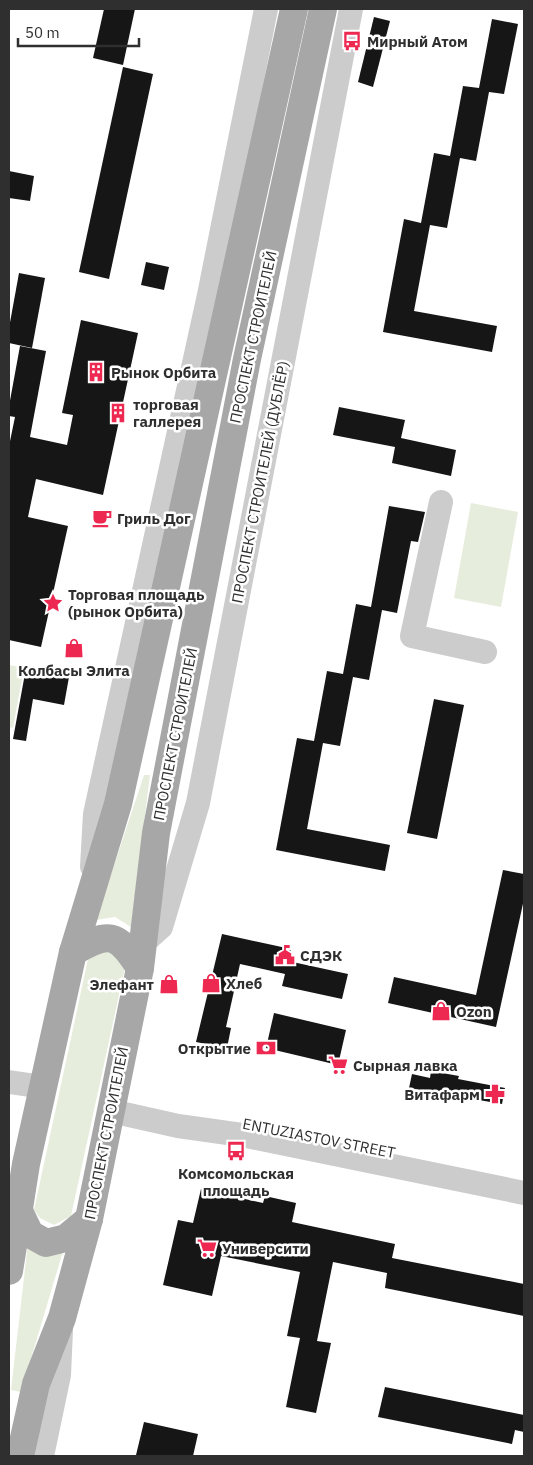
<svg xmlns="http://www.w3.org/2000/svg" width="533" height="1465" font-family="'IBM Plex Sans',sans-serif">
<style>
.green{fill:#e7eddc}
.building{fill:#161616}
.lines{fill:none;stroke-linecap:round;stroke-linejoin:round}
.minor{stroke:#ccc;stroke-width:24}
.major{stroke:#a7a7a7;stroke-width:28}
.labels{text-anchor:middle;dominant-baseline:central;stroke-width:5;stroke-linejoin:round;paint-order:stroke}
.poi-label{font-size:15px;font-weight:bold;fill:#2f2f2f;stroke:#fff;text-anchor:start}
.street-label{font-size:15px;fill:#2f2f2f;stroke:#fff}
</style>
<rect width="100%" height="100%" fill="#fff"/>
<g class="green">
<path d="M 471,503 L 518,512 L 501,607 L 454,598 Z"/>
<path d="M 9,665 L 24,668 L 13,728 L 9,727 Z"/>
<path d="M 144,775 L 150,775 L 131,927 L 115,917 L 96,920 Z"/>
<path d="M 103,945 L 126,963 L 71,1216 L 54,1225 L 40,1218 L 34,1210 L 88,959 Z"/>
<path d="M 28,1243 L 64,1248 L 21,1392 L 11,1390 Z"/>
</g>
<g class="building">
<path d="M 104,9 L 135,9 L 123,65 L 93,58 Z"/>
<path d="M 374,17 L 390,21 L 373,87 L 358,82 Z"/>
<path d="M 492,19 L 518,24 L 504,94 L 489,92 L 476,161 L 460,158 L 447,228 L 430,225 L 414,311 L 497,326 L 492,352 L 383,332 L 404,219 L 421,223 L 434,153 L 450,156 L 463,86 L 479,88 Z"/>
<path d="M 123,67 L 153,74 L 109,279 L 79,272 Z"/>
<path d="M 9,171 L 34,176 L 30,201 L 9,198 Z"/>
<path d="M 146,262 L 169,267 L 164,290 L 141,285 Z"/>
<path d="M 19,273 L 45,278 L 32,348 L 9,343 L 9,328 Z"/>
<path d="M 81,320 L 138,333 L 103,495 L 36,479 L 28,517 L 68,526 L 41,647 L 9,640 L 9,446 L 15,417 L 9,416 L 9,406 L 20,346 L 46,351 L 30,437 L 67,445 L 73,415 L 62,413 Z"/>
<path d="M 339,407 L 405,420 L 401,438 L 456,450 L 451,476 L 392,463 L 395,447 L 333,435 Z"/>
<path d="M 389,506 L 425,512 L 418,542 L 411,541 L 397,613 L 382,610 L 369,680 L 353,677 L 340,746 L 323,743 L 307,829 L 390,845 L 385,871 L 276,850 L 297,738 L 314,741 L 327,671 L 343,674 L 356,604 L 371,607 Z"/>
<path d="M 26,668 L 69,677 L 64,705 L 33,699 L 26,741 L 13,739 Z"/>
<path d="M 434,699 L 464,705 L 437,839 L 407,833 Z"/>
<path d="M 503,870 L 524,874 L 524,899 L 496,1027 L 388,1003 L 394,977 L 476,995 Z"/>
<path d="M 222,934 L 291,949 L 288,961 L 348,974 L 342,999 L 282,986 L 285,974 L 240,964 L 226,1027 L 231,1028 L 227,1048 L 196,1042 Z"/>
<path d="M 274,1013 L 346,1030 L 338,1065 L 266,1048 Z"/>
<path d="M 431,1071 L 459,1076 L 458,1079 L 505,1088 L 502,1104 L 409,1088 L 412,1074 L 430,1078 Z"/>
<path d="M 201,1189 L 263,1203 L 265,1196 L 296,1203 L 292,1222 L 395,1244 L 392,1258 L 524,1284 L 524,1316 L 385,1288 L 387,1273 L 333,1262 L 317,1341 L 331,1343 L 316,1413 L 286,1407 L 300,1338 L 287,1336 L 300,1272 L 221,1256 L 212,1296 L 163,1285 L 178,1220 L 193,1223 Z"/>
<path d="M 385,1387 L 524,1415 L 524,1432 L 515,1430 L 512,1444 L 378,1417 Z"/>
<path d="M 144,1422 L 198,1434 L 193,1456 L 136,1455 Z"/>
</g>
<g class="lines">
<g class="minor">
<path d="M 441,502 L 412,636 L 485,652"/>
<path d="M 92,867 L 95,814 L 209,295 L 266,9"/>
<path d="M 142,944 L 161,927 L 198,803 L 351,9"/>
<path d="M 9,1082 L 43,1087"/>
<path d="M 111,1111 L 178,1126 L 242,1135 L 524,1193"/>
<path d="M 42,1456 L 59,1375 L 61,1330"/>
</g>
<g class="major">
<path d="M 73,952 C 109,931 117,932 140,968"/>
<path d="M 19,1211 L 30,1234 L 46,1243 L 66,1238 L 89,1219"/>
<path d="M 9,1271 L 26,1164 L 73,952 L 118,804 L 294,9"/>
<path d="M 20,1456 L 36,1384 L 62,1318 L 89,1219 L 140,968 L 156,833 L 247,359 L 323,9"/>
</g>
</g>
<defs>
<symbol id="bus-bare" viewBox="-9 -9 18 18"><path d="M-5-6H5V4H4V6H2V4H-2V6H-4V4H-5ZM-3.5-4V0h7V-4ZM-3.5 1.2v1.5H-2V1.2ZM2 1.2v1.5H3.5V1.2Z" fill="#ed2952" stroke="#fff" stroke-width="2.5" paint-order="stroke"/></symbol>
<symbol id="building-bare" viewBox="-9 -9 18 18"><path d="M-4-6H4V6H1V3H-1V6H-4ZM-2.5-4.3h1.7v1.8h-1.7ZM.8-4.3h1.7v1.8H.8ZM-2.5-1h1.7V.8h-1.7ZM.8-1h1.7V.8H.8Z" fill="#ed2952" stroke="#fff" stroke-width="2.5" paint-order="stroke"/></symbol>
<symbol id="cafe-bare" viewBox="-9 -9 18 18"><path d="M-5.5-4.5H6V0H3Q3 3.5 0 3.5H-2.5Q-5.5 3.5-5.5 0ZM3-3.2v2h1.7v-2ZM-6 4.5H4V6H-6Z" fill="#ed2952" stroke="#fff" stroke-width="2.5" paint-order="stroke"/></symbol>
<symbol id="sight-bare" viewBox="-9 -9 18 18"><path d="M0-6L1.8-2.2L6-1.7L2.9 1.2L3.7 5.4L0 3.3L-3.7 5.4L-2.9 1.2L-6-1.7L-1.8-2.2Z" fill="#ed2952" stroke="#fff" stroke-width="2.5" paint-order="stroke"/></symbol>
<symbol id="shop-bare" viewBox="-9 -9 18 18"><path d="M-5-2.5h2.3a2.7 3.5 0 0 1 5.4 0H5L5.5 6h-11ZM-1.5-2.5h3a1.5 2.3 0 0 0-3 0Z" fill="#ed2952" stroke="#fff" stroke-width="2.5" paint-order="stroke"/></symbol>
<symbol id="civic-bare" viewBox="-9 -9 18 18"><path d="M-.6-6.5H3V-4.5H.6V-3L4-1V1h2V6H-6V1h2V-1L-.6-3ZM-1.2 2.5V6h2.4V2.5Z" fill="#ed2952" stroke="#fff" stroke-width="2.5" paint-order="stroke"/></symbol>
<symbol id="bank-bare" viewBox="-9 -9 18 18"><path d="M-6-4H6V4H-6ZM0-2.3a2.3 2.3 0 1 0 0 4.6a2.3 2.3 0 1 0 0-4.6Z" fill="#ed2952" stroke="#fff" stroke-width="2.5" paint-order="stroke"/></symbol>
<symbol id="supermarket-bare" viewBox="-9 -9 18 18"><path d="M-6-5.5h2.5l.6 2H6L4.5 2H-2.5L-4.4-4H-6ZM-1.5 3.2a1.3 1.3 0 1 0 .1 0ZM3 3.2a1.3 1.3 0 1 0 .1 0Z" fill="#ed2952" stroke="#fff" stroke-width="2.5" paint-order="stroke"/></symbol>
<symbol id="pharmacy-bare" viewBox="-9 -9 18 18"><path d="M-2-6h4v4h4v4h-4v4h-4v-4h-4v-4h4Z" fill="#ed2952" stroke="#fff" stroke-width="2.5" paint-order="stroke"/></symbol>
</defs>
<g fill-rule="evenodd">
<use href="#bus-bare" x="338" y="27" width="28" height="28"/>
<use href="#building-bare" x="82" y="358" width="28" height="28"/>
<use href="#building-bare" x="104" y="399" width="28" height="28"/>
<use href="#cafe-bare" x="88" y="504" width="28" height="28"/>
<use href="#sight-bare" x="39" y="589" width="28" height="28"/>
<use href="#shop-bare" x="60" y="634" width="28" height="28"/>
<use href="#civic-bare" x="271" y="941" width="28" height="28"/>
<use href="#shop-bare" x="197" y="969" width="28" height="28"/>
<use href="#shop-bare" x="155" y="970" width="28" height="28"/>
<use href="#shop-bare" x="427" y="997" width="28" height="28"/>
<use href="#bank-bare" x="252" y="1034" width="28" height="28"/>
<use href="#supermarket-bare" x="324" y="1051" width="28" height="28"/>
<use href="#pharmacy-bare" x="481" y="1080" width="28" height="28"/>
<use href="#bus-bare" x="222" y="1137" width="28" height="28"/>
<use href="#supermarket-bare" x="193" y="1234" width="28" height="28"/>
</g>
<g class="labels">
<g class="poi-label">
<text x="367" y="41">Мирный Атом</text>
<text x="111" y="372">Рынок Орбита</text>
<text x="133" y="404">торговая<tspan x="133" dy="17">галлерея</tspan></text>
<text x="117" y="518">Гриль Дог</text>
<text x="68" y="594">Торговая площадь<tspan x="68" dy="17">(рынок Орбита)</tspan></text>
<text x="74" y="670" text-anchor="middle">Колбасы Элита</text>
<text x="300" y="955">СДЭК</text>
<text x="226" y="983">Хлеб</text>
<text x="154" y="984" text-anchor="end">Элефант</text>
<text x="456" y="1011">Ozon</text>
<text x="251" y="1048" text-anchor="end">Открытие</text>
<text x="353" y="1065">Сырная лавка</text>
<text x="480" y="1094" text-anchor="end">Витафарм</text>
<text x="236" y="1173" text-anchor="middle">Комсомольская<tspan x="236" dy="17">площадь</tspan></text>
<text x="222" y="1248">Университи</text>
</g>
<g class="street-label">
<text transform="translate(253 337) rotate(-78)">ПРОСПЕКТ СТРОИТЕЛЕЙ</text>
<text transform="translate(260 482) rotate(-79)">ПРОСПЕКТ СТРОИТЕЛЕЙ (ДУБЛЁР)</text>
<text transform="translate(175 734) rotate(-79)">ПРОСПЕКТ СТРОИТЕЛЕЙ</text>
<text transform="translate(106 1133) rotate(-79)">ПРОСПЕКТ СТРОИТЕЛЕЙ</text>
<text transform="translate(319 1138) rotate(11)">ENTUZIASTOV STREET</text>
</g>
</g>
<rect width="533" height="1465" fill="none" stroke="#2f2f2f" stroke-width="20"/>
<path d="M18 38v8h121v-8" fill="none" stroke="#2f2f2f" stroke-width="2.5"/>
<text x="25" y="38" font-size="15" fill="#2f2f2f" stroke="#ffffff" stroke-width="4" paint-order="stroke">50 m</text>
</svg>
